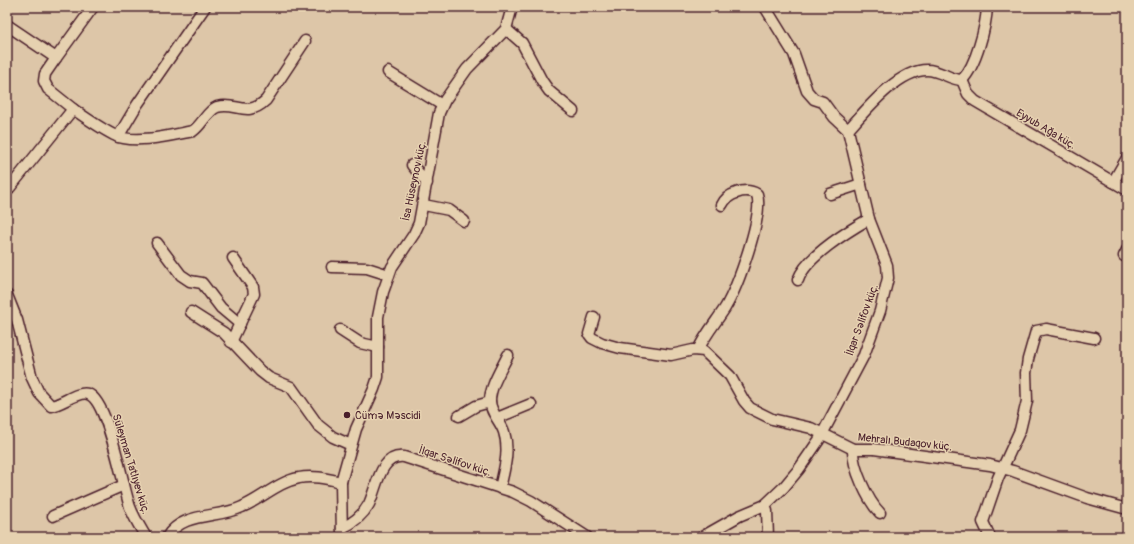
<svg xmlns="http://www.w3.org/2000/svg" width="1134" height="544" font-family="Pangolin,sans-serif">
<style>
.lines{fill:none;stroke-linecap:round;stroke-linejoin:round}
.street-casing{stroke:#4a1f2b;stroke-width:13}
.street{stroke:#e6d1b0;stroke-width:10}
.poi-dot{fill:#4a1f2b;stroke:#e6d1b0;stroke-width:1.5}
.labels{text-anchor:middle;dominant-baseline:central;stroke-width:3;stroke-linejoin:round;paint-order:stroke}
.street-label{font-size:11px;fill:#4a1f2b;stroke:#e6d1b0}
.poi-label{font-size:11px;fill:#4a1f2b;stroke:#e6d1b0;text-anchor:start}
</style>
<rect width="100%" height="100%" fill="#ddc6a8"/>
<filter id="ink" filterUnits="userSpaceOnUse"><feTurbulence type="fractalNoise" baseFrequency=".025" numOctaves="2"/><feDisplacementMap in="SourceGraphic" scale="8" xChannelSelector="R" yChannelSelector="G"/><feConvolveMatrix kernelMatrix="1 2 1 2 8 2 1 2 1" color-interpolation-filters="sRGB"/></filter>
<g filter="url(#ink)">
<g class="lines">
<defs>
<g id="street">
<path d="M 7,25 L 56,58 L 45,74 L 44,81 L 48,89 L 73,109 L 7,191"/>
<path d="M 506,29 L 522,43 L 542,81 L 549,91 L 573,111"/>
<path d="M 56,58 L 93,7"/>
<path d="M 388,72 L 442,105"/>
<path d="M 962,80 L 968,94 L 975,101 L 1127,190"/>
<path d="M 73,109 C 86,118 100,128 114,135 C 134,145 172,135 193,131 C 202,125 207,111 217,107 C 236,101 246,119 266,100 L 305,41"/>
<path d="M 848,130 C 866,110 898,70 927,70 C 940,70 950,80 962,80 C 976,66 986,27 987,7"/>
<path d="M 118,137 L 137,105 L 205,7"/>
<path d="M 412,165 L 427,183"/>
<path d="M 1113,182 L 1127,158"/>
<path d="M 830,194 L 861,184"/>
<path d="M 424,205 L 449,210 L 464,221"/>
<path d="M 157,243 L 181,275 L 190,281 L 202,283 L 221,308 L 240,324"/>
<path d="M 1124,256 L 1127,250"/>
<path d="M 332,267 L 367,268 L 389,275"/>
<path d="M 798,280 C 806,257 848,231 869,219"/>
<path d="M 7,295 L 17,320 L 32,378 L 39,393 L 51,406 C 63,404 77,391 88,394 C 108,400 123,487 130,507 C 134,518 140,527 146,537"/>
<path d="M 191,312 L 224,333 L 260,371 L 269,378 L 291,387 L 318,425 L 333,437 L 351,445"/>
<path d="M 594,317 L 589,334 L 592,338 L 602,343 L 620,348 L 671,355 L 693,350 L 704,351 L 730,376 L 744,401 L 750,408 L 772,419 L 811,428 L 853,449 L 874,449 L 990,465 L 1013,471 L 1087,498 L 1127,509"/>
<path d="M 340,330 L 360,343 L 378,347"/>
<path d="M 231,342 L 254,294 L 253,287 L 233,258"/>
<path d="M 698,350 C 705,335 716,322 725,308 C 737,288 764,216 757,194 C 745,187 727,194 722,205"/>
<path d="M 459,416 L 476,406 L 490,402"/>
<path d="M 497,418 L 531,404"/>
<path d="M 853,449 C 852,467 868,501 880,513"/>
<path d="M 500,488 C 504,470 510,451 504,432 C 501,422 490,412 490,401 C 490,386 502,368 508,355"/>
<path d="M 765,505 L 767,511 L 768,537"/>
<path d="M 53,516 L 124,485"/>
<path d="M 342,528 C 353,523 363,515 369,504 C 377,487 380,454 404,457 L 513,492 L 531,501 L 587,537"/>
<path d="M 167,537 C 183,511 217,519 242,507 C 261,499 278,482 299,478 C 313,475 328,479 341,482"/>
<path d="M 342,537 L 341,482 L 356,429 L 374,389 L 378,377 L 378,317 L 383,292 L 392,267 L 414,234 L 419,223 L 439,113 L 445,100 L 467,69 L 506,29 L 512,7"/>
<path d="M 702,537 L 739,516 L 765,505 L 784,487 L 799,469 L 819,440 L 864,355 L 880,311 L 888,278 L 887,265 L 869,219 L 848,130 L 834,117 L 823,102 L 814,99 L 807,91 L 794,54 L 765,7"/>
<path d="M 990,537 L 983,522 L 998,478 L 1020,430 L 1027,401 L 1026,373 L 1028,359 L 1036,331 L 1046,329 L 1094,338"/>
</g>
</defs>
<use href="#street" class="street-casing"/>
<use href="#street" class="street"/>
</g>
</g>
<circle class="poi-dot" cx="347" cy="415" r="4"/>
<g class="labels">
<g class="street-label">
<text transform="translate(1046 129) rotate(31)">Eyyub Ağa küç.</text>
<text transform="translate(414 181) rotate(-78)">İsa Hüseynov küç.</text>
<text transform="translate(862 320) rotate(-70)">İlqar Səlifov küç.</text>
<text transform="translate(905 442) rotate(6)">Mehralı Budaqov küç.</text>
<text transform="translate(455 461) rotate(18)">İlqar Səlifov küç.</text>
<text transform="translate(131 464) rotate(73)">Süleyman Tatlıyev küç.</text>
</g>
<g class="poi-label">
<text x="355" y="415">Cümə Məscidi</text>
</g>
</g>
<rect width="1134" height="544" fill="none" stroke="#e6d1b0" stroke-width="24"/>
<rect x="12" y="12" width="1110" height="520" fill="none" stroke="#4a1f2b" stroke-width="1.5" filter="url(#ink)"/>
</svg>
